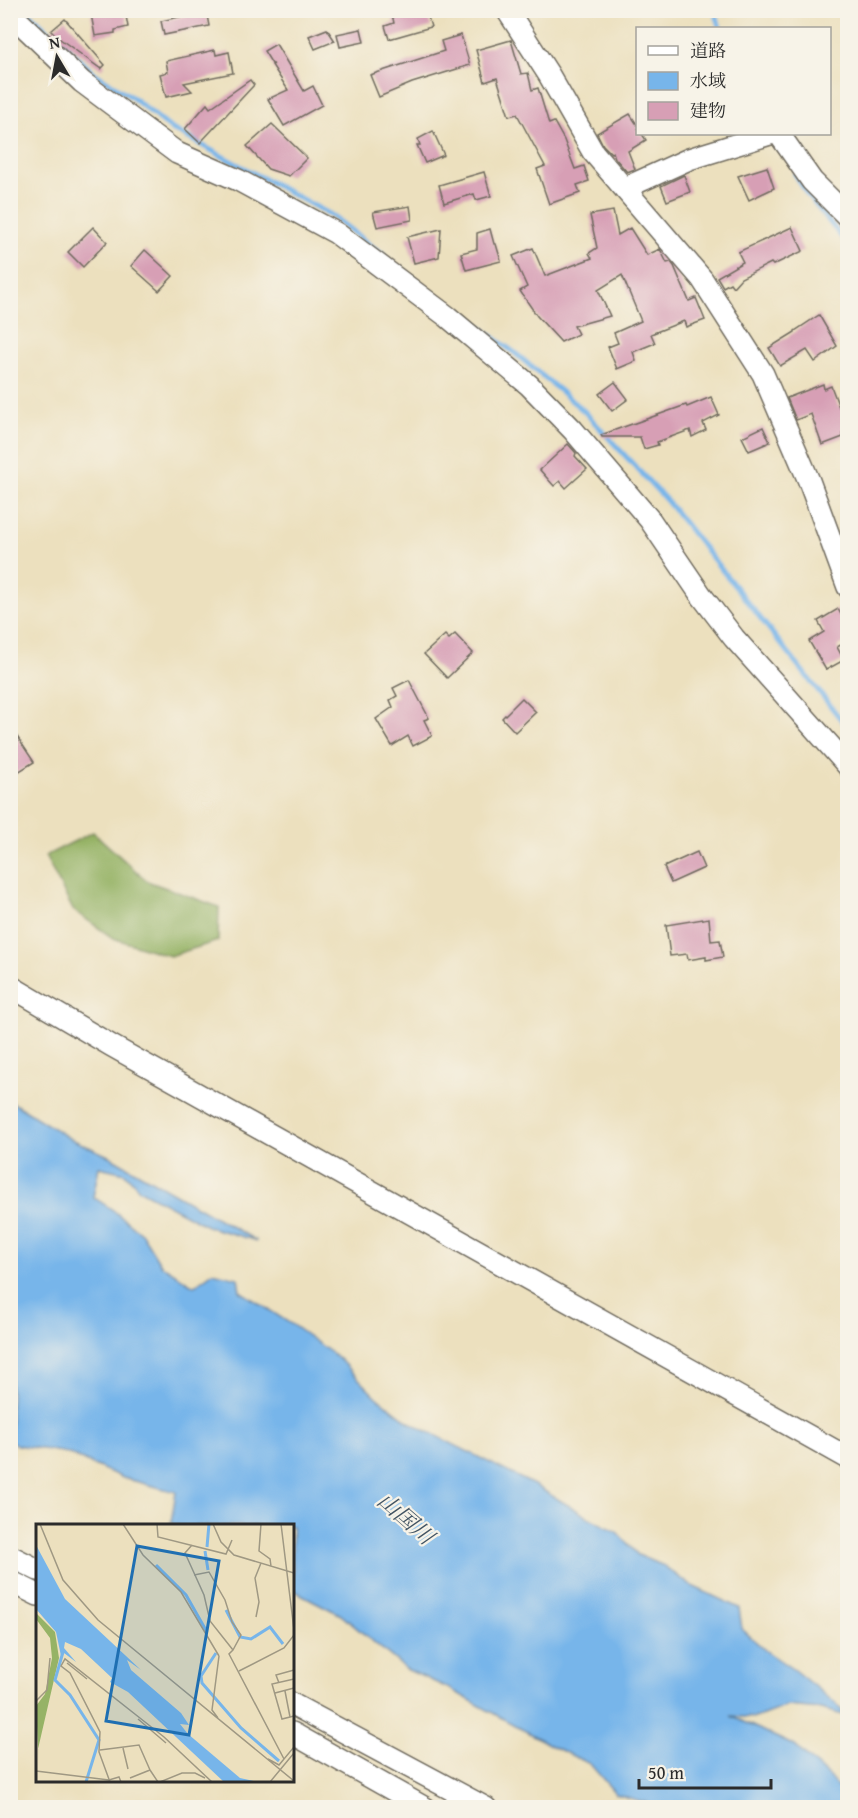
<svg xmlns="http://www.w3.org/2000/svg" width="858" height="1818" font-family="'Gentium Book Plus','Noto Serif JP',serif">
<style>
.forest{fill:#96b366;stroke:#606f48;stroke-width:1.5}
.water{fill:#77b5ea;stroke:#51708a;stroke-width:1.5}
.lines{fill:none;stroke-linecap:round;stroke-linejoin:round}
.stream{stroke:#77b5ea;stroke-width:5}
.building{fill:#d79fb5}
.minor-casing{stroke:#6f6a5e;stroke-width:24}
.minor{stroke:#fff;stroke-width:21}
.labels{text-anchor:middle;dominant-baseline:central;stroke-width:4.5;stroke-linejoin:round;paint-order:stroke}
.water-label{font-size:22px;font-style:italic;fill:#425464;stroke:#f7f3e8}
.inset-river{fill:none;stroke:#77b5ea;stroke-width:3}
.inset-road{fill:none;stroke:#9f9883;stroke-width:1.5}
.view{fill:#1f6fb2;fill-opacity:0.15;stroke:#1f6fb2;stroke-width:3}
.inset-edge{fill:none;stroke:#2b2b2b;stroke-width:3}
</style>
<rect width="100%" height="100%" fill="#f7f3e8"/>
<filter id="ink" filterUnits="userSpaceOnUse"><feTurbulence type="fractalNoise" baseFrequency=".0167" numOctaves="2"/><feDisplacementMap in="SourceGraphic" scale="12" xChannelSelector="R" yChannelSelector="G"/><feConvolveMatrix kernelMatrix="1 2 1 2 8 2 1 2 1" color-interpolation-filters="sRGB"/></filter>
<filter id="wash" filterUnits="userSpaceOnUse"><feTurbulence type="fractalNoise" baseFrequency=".008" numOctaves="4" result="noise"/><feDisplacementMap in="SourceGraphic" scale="24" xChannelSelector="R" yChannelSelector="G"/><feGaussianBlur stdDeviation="1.35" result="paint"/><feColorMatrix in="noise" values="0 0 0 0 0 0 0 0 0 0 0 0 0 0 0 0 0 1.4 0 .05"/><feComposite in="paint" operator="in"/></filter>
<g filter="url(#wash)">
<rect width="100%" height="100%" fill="#ece0be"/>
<path class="forest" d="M 93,832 L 147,881 L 219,907 L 218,941 L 170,956 L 113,938 L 73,910 L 45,856 Z"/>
<path class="water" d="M 10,1101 L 69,1138 L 111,1157 L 257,1241 L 209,1227 L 140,1190 L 125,1173 L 99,1167 L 93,1197 L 113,1210 L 142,1234 L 161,1265 L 194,1286 L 213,1272 L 238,1278 L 240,1291 L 291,1324 L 336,1356 L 377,1397 L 409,1422 L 534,1485 L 588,1517 L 617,1532 L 638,1555 L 664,1566 L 690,1585 L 739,1608 L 742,1629 L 766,1651 L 794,1670 L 835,1703 L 847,1716 L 821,1709 L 787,1706 L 755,1718 L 731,1716 L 795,1746 L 830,1778 L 847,1799 L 847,1807 L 661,1807 L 616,1794 L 590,1764 L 552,1746 L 450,1689 L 406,1669 L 341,1615 L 293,1590 L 292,1526 L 180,1526 L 171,1523 L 176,1492 L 123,1478 L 67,1453 L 17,1445 L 11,1441 Z"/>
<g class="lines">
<g class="stream">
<path d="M 26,10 L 93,72 L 133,98 L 170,128 L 331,215 L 383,255"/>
<path d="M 715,10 L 720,28"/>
<path d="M 795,174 L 807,194 L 848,245"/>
<path d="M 454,309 L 515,353 L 584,411 L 666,500 L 848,728"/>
</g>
</g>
<g id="blocks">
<g class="building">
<path d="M 109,10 L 125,10 L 128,27 L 115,30 L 115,33 L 95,36 L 91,14 Z"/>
<path d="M 187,10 L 206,10 L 209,26 L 164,35 L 161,21 L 188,15 Z"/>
<path d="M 391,10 L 426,10 L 431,27 L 389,39 L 385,26 L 394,23 Z"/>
<path d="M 65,19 L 105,65 L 101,69 L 56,36 L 51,31 Z"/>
<path d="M 327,29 L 335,41 L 315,49 L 309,36 Z"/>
<path d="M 361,29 L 364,42 L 340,47 L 337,34 Z"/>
<path d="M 461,35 L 470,65 L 412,83 L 379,97 L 370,75 L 444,51 L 441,41 Z"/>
<path d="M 511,40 L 521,74 L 528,73 L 532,90 L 538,88 L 549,124 L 554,122 L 564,140 L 575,169 L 584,166 L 589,181 L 577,185 L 580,193 L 549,204 L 537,169 L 545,166 L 517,114 L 509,116 L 497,78 L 485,82 L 476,50 Z"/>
<path d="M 276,44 L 304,91 L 313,86 L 322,105 L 284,126 L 268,99 L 288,90 L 272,65 L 274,64 L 272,64 L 264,51 Z"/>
<path d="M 215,50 L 216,55 L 229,52 L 233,73 L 184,83 L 192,91 L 166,97 L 160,74 L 168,72 L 166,61 Z"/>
<path d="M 250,80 L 254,85 L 200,143 L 185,129 L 207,104 L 210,108 Z"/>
<path d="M 630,114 L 638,126 L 638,134 L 642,134 L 646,140 L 628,151 L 635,169 L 627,172 L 615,158 L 613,152 L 611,153 L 603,145 L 597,133 Z"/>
<path d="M 272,124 L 307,158 L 289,176 L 268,169 L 247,146 Z"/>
<path d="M 433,131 L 444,155 L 425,163 L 417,145 L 420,145 L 418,139 Z"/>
<path d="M 767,167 L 774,188 L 749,200 L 738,176 Z"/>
<path d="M 484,172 L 491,196 L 476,200 L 474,194 L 444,203 L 439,185 Z"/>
<path d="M 684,175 L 690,192 L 667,201 L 661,186 Z"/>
<path d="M 410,206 L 412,220 L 377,227 L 373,212 Z"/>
<path d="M 613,211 L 618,235 L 630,228 L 647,255 L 660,249 L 667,263 L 671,262 L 674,266 L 689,301 L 696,298 L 705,320 L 686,327 L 684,321 L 651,334 L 655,343 L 633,352 L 636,361 L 617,369 L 608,347 L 618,343 L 614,333 L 641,321 L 622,275 L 598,290 L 610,316 L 574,326 L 578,334 L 561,342 L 537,316 L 520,291 L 527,287 L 513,256 L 533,248 L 545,276 L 592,258 L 589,253 L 597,248 L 590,215 Z"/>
<path d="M 93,227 L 107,242 L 83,267 L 68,252 Z"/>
<path d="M 792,227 L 803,251 L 773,265 L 771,263 L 741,278 L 733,287 L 730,283 L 723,287 L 717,277 L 743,262 L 738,252 Z"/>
<path d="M 441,229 L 439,257 L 414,263 L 407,237 Z"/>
<path d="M 490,229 L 494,244 L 496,244 L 501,261 L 466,270 L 461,253 L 477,249 L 477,233 Z"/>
<path d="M 145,250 L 173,276 L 159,291 L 131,266 Z"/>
<path d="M 819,315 L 837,346 L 815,362 L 807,350 L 780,366 L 769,348 L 795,332 L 795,331 Z"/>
<path d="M 615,382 L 628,399 L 612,411 L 599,394 Z"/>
<path d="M 823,384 L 824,389 L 831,386 L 839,407 L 848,403 L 848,432 L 842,434 L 843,437 L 822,445 L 811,414 L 796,420 L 787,398 Z"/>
<path d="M 711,397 L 719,415 L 703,423 L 706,430 L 692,437 L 690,430 L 657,442 L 658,445 L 644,449 L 640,437 L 602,437 L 601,435 L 686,405 L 687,407 Z"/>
<path d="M 763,427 L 770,442 L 749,451 L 742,437 Z"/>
<path d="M 568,444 L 576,453 L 575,456 L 587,469 L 566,488 L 560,481 L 554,486 L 540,470 Z"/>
<path d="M 838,609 L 848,627 L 848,641 L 837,647 L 844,660 L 826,670 L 809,641 L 824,632 L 818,621 Z"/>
<path d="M 455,634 L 473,653 L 447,678 L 424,654 L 445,635 L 449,639 Z"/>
<path d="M 409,680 L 429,718 L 424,720 L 432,736 L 413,746 L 408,736 L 392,746 L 376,719 L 393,707 L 390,700 L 397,696 L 393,688 Z"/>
<path d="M 522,698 L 536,712 L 515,732 L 502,718 Z"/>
<path d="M 10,726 L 34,762 L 10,777 Z"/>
<path d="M 697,852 L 704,868 L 671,883 L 664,867 Z"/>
<path d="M 709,918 L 711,941 L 720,940 L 723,957 L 706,960 L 706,957 L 688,960 L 687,954 L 670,956 L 666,925 Z"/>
</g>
</g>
</g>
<g filter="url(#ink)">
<use href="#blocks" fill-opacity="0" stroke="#6f6a5e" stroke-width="1.5"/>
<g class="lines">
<defs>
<g id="minor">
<path d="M 507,10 L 549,75 L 593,152 L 702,279 L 763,374 L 809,481 L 848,587"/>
<path d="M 10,13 L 82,82 L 177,153 L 238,180 L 336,233 L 448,317 L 529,385 L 573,430 L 650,520 L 701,595 L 734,638 L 848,766"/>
<path d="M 779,134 L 812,181 L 848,217"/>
<path d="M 625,188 L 689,159 L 770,134"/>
<path d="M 10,986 L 112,1046 L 848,1458"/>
<path d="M 10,1556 L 38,1570"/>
<path d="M 10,1581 L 38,1595"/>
<path d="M 292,1704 L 486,1808"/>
<path d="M 292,1733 L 425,1808"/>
</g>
</defs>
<use href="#minor" class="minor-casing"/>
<use href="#minor" class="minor"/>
</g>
</g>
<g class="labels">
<g class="water-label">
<text transform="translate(406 1518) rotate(41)">山国川</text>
</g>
</g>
<g transform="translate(36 1524)">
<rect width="258" height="258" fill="#ece0be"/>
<path d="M 0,89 L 19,108 L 23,134 L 2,225 L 3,243 L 0,182 L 9,170 L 16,134 L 14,114 L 0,95 Z" fill="#96b366"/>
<path d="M 0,21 L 29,75 L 105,146 L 91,136 L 95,146 L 145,189 L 153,201 L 144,200 L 152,210 L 204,254 L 222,258 L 188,258 L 92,168 L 74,158 L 76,154 L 45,125 L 29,118 L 28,124 L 40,138 L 28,129 L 25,132 L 20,108 L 0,85 Z" fill="#77b5ea"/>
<path class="inset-river" d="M 171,23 L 173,0M 169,27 L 172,46M 120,41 L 150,71 L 171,108M 190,86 L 204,113 L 215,115 L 234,103 L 247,120M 27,128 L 19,156 L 34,171 L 63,216 L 50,258M 180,129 L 165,152 L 166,159 L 205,204 L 243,237"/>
<path class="inset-road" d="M 4,0 L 27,56 L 62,96 L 258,257M 87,0 L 107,31 L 145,68 L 183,132M 121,0 L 122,13 L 190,30 L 196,16M 177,0 L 185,18 L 198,31 L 258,49M 225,0 L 223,27 L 234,35 L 235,42M 245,0 L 258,106M 156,21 L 149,29 L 168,71 L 174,97 L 197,126 L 193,130 L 248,235 L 258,223M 158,51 L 173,48 L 189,76 L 196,98 L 205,111 L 197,126M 220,93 L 223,78 L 219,54 L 225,39M 31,139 L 51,155M 203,147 L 248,124 L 258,111M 258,155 L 236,160 L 246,195 L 258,192M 243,159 L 240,151 L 258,146M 249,167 L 254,193M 239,169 L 258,164M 0,177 L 11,166 L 14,134M 182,194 L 176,186 L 183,132M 102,195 L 130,219M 87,224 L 92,245M 64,226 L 103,221 L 114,246M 232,235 L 243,241 L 248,235M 0,247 L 73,256 L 83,253 L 85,258M 94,254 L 114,246 L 122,258M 74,258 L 63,228 L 64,208 L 34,149 L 25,142 L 29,135 L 128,213 L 176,258M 124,258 L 146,249 L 159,249 L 169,254M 234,258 L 258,229"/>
<path class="view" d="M 101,22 L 183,37 L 153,211 L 70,197 Z"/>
<rect width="258" height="258" class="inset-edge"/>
</g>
<rect width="858" height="1818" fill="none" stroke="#f7f3e8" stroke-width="36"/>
<rect x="636" y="27" width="195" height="108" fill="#f7f3e8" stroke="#a5a39c" stroke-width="1.5"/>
<rect x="648" y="46" width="30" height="9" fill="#ffffff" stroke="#a5a39c" stroke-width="1.5"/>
<text x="690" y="57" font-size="18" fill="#2b2b2b">道路</text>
<rect x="648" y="72" width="30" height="18" fill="#77b5ea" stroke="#a5a39c" stroke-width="1.5"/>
<text x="690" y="87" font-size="18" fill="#2b2b2b">水域</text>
<rect x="648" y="102" width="30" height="18" fill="#d79fb5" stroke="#a5a39c" stroke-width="1.5"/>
<text x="690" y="117" font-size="18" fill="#2b2b2b">建物</text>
<g transform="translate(57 57) rotate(350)" stroke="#f7f3e8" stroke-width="4.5" paint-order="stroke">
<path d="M0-4.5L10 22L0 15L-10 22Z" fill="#2b2b2b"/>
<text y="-9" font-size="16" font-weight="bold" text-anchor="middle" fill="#2b2b2b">N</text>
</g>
<path d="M639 1779v9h132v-9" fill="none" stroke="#2b2b2b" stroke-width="3"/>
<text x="648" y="1779" font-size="18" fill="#2b2b2b" stroke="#f7f3e8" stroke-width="4.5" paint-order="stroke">50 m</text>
</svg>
